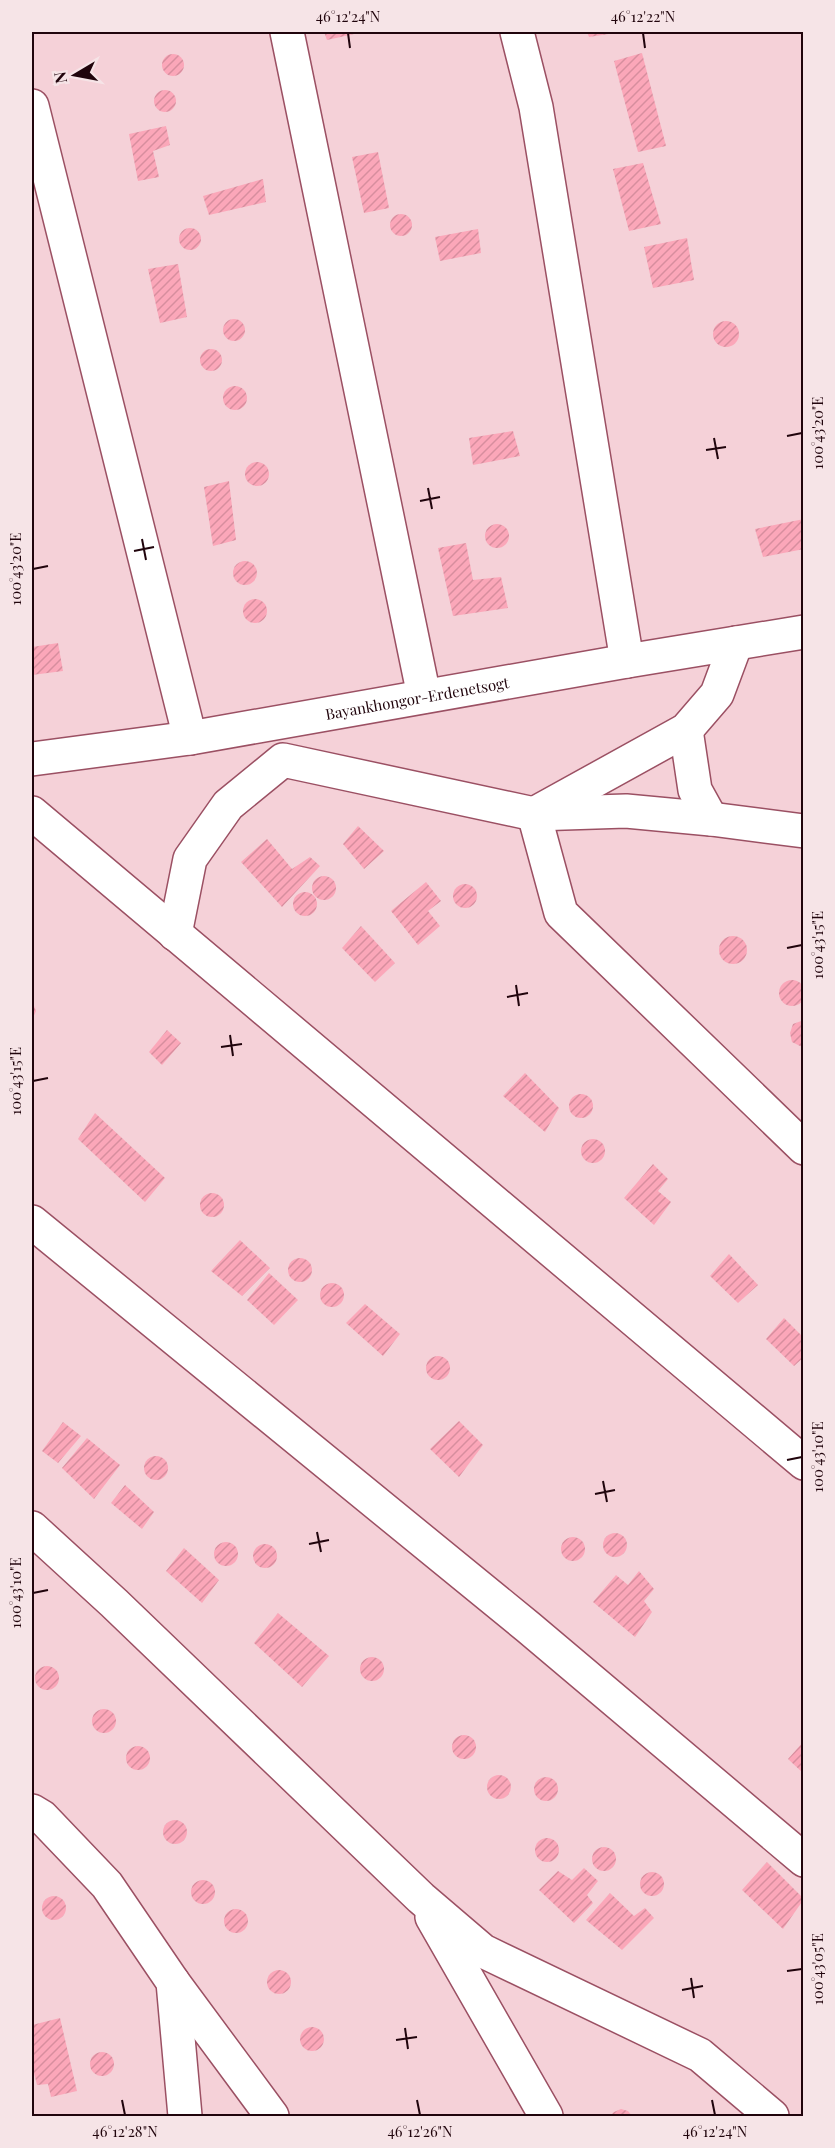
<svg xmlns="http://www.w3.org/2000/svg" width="835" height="2148" font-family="'Playfair Display',serif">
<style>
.building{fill:url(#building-hatch)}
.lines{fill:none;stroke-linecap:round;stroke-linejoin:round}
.street-casing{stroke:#9b5063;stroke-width:36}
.secondary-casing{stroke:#9b5063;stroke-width:36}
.street{stroke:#fff;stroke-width:33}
.secondary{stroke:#fff;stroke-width:33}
.ticks{fill:none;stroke:#20040c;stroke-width:2}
.labels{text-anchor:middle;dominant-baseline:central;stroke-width:4.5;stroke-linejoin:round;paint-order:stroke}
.street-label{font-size:15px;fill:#20040c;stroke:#f6e4e7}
.neatline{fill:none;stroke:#20040c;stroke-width:2}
.ticks-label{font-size:15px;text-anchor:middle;fill:#20040c}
</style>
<defs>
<pattern id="building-hatch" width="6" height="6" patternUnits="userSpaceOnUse" patternTransform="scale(1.5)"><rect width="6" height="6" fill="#fba7b9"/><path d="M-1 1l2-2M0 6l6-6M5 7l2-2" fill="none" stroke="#d78e9e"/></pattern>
</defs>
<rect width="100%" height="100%" fill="#f5d1d8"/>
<g class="building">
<path d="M 324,32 L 353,32 L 354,34 L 327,40 Z"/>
<path d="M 587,32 L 615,32 L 615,33 L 589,37 Z"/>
<path d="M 642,53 L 666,146 L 638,152 L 614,61 Z"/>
<circle cx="173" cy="65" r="11"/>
<circle cx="165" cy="101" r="11"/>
<path d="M 166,126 L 170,145 L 153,151 L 159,177 L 138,181 L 129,134 Z"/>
<path d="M 378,152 L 389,208 L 364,213 L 352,157 Z"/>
<path d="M 643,163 L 661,224 L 629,231 L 613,169 Z"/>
<path d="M 263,179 L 266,202 L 209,215 L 203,196 Z"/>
<circle cx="401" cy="225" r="11"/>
<circle cx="190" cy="239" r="11"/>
<path d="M 478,229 L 481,253 L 440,261 L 435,237 Z"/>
<path d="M 687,238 L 694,280 L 653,288 L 644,247 Z"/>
<path d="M 178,264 L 187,317 L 160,323 L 148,269 Z"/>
<circle cx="234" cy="330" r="11"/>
<circle cx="726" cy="334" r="13"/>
<circle cx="211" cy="360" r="11"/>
<circle cx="235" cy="398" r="12"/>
<path d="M 513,431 L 520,456 L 473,465 L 469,438 Z"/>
<circle cx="257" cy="474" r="12"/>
<path d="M 229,481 L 236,540 L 213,546 L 204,487 Z"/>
<path d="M 804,519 L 804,549 L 763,557 L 755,529 Z"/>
<circle cx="497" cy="536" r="12"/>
<path d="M 466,543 L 473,580 L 501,577 L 508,608 L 453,616 L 438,548 Z"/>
<circle cx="245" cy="573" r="12"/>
<circle cx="255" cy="611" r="12"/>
<path d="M 58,643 L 63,671 L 32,675 L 32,647 Z"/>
<path d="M 358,826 L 384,851 L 364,869 L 343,844 Z"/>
<path d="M 267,839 L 292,869 L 310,857 L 320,866 L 282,907 L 241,862 Z"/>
<circle cx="324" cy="888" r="12"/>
<path d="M 426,882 L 441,901 L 428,911 L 440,926 L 418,945 L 391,911 Z"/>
<circle cx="465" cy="896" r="12"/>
<circle cx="305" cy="904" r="12"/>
<path d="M 361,926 L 395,963 L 375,982 L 342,948 Z"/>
<circle cx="733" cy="950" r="14"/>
<circle cx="792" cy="993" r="13"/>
<path d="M 32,1001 L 36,1011 L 32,1020 Z"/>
<path d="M 804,1020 L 804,1047 L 800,1046 L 792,1042 L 790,1033 L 793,1024 Z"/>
<path d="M 167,1030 L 181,1043 L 162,1065 L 149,1052 Z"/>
<path d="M 525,1073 L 559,1108 L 545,1132 L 503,1096 Z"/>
<circle cx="581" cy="1106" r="12"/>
<path d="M 95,1113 L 165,1178 L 145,1202 L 78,1139 Z"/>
<circle cx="593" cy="1151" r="12"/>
<path d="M 653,1164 L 668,1179 L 658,1191 L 671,1202 L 654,1225 L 624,1198 Z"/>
<circle cx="212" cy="1205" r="12"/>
<path d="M 240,1240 L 270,1268 L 242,1296 L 211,1271 Z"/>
<path d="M 729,1254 L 758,1285 L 738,1303 L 710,1276 Z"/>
<circle cx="300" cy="1270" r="12"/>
<path d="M 269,1273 L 298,1300 L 274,1325 L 247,1300 Z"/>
<circle cx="332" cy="1295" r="12"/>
<path d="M 365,1304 L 400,1334 L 383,1356 L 346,1323 Z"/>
<path d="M 784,1318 L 804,1338 L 804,1357 L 794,1366 L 766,1339 Z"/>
<circle cx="438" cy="1368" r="12"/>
<path d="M 459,1421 L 483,1445 L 459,1477 L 430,1449 Z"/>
<path d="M 63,1422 L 81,1436 L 58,1463 L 42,1451 Z"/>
<path d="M 87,1438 L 120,1465 L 94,1499 L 62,1468 Z"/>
<circle cx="156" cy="1468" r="12"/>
<path d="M 125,1485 L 154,1512 L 142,1529 L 111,1503 Z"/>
<circle cx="615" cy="1545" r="12"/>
<circle cx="573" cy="1549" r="12"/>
<circle cx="226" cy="1554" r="12"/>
<circle cx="265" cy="1556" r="12"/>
<path d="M 184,1548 L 219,1580 L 202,1603 L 166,1571 Z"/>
<path d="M 639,1571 L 654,1589 L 644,1601 L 652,1612 L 635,1637 L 593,1602 L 616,1575 L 628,1585 Z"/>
<path d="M 278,1613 L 329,1656 L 302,1687 L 254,1643 Z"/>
<circle cx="372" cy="1669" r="12"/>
<circle cx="47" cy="1678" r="12"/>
<circle cx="104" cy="1721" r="12"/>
<circle cx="464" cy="1747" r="12"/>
<path d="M 804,1741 L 804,1774 L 788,1759 Z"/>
<circle cx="138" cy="1758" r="12"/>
<circle cx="499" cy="1787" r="12"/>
<circle cx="546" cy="1789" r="12"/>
<circle cx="175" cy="1832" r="12"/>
<circle cx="547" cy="1850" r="12"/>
<circle cx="604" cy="1859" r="12"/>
<path d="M 767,1862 L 804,1899 L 783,1929 L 742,1890 Z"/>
<path d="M 584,1868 L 598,1881 L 587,1895 L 593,1903 L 574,1923 L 539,1890 L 558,1871 L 572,1880 Z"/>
<circle cx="652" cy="1884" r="12"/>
<circle cx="203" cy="1892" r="12"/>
<path d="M 610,1893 L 634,1916 L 645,1908 L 654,1918 L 622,1950 L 586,1920 Z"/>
<circle cx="54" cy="1908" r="12"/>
<circle cx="236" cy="1921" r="12"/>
<circle cx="279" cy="1982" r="12"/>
<path d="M 60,2018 L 77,2091 L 51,2097 L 48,2084 L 37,2085 L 32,2065 L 32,2025 Z"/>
<circle cx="312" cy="2039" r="12"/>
<circle cx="102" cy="2064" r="12"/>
<path d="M 621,2109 L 628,2111 L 632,2116 L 610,2116 L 614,2112 Z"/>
</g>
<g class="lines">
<defs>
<g id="street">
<path d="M 287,32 L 424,696"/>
<path d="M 517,32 L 536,107 L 627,661"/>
<path d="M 32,106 L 190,738"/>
<path d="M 736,643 L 717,694 L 686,730 L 534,814 L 561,913 L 804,1148"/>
<path d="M 686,730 L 695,790 L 711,819"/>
<path d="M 32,813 L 804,1463"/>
<path d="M 175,934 L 190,859 L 228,805 L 283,760 L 534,814 L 626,811 L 711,819 L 804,831"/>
<path d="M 32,1222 L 528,1627 L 804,1860"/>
<path d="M 32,1528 L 114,1603 L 421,1898 L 483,1951 L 700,2055 L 772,2116"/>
<path d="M 32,1811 L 42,1817 L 107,1885 L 173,1982 L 185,2116"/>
<path d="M 432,1917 L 546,2116"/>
<path d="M 173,1982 L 272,2116"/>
</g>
<g id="secondary">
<path id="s1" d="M 32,759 L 190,738 L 627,661 L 804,632"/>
</g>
</defs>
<use href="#street" class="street-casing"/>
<use href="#secondary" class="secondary-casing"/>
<use href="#street" class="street"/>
<use href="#secondary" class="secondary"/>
</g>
<path class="ticks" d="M 348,33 L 350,48M 643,33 L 645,48M 787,436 L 802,433M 714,438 L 718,459M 706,450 L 726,447M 428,488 L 432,509M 420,501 L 440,497M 142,539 L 146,560M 134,551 L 154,547M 33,569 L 48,566M 787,948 L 802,945M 516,985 L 519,1006M 507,997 L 528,993M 230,1035 L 233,1056M 221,1047 L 242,1044M 33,1081 L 48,1078M 787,1460 L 802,1457M 603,1481 L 607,1502M 595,1494 L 615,1490M 317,1532 L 321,1552M 309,1544 L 329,1540M 33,1593 L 48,1590M 787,1971 L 802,1969M 691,1978 L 694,1998M 682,1990 L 703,1986M 405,2028 L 408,2049M 396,2040 L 417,2037M 122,2100 L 125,2115M 417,2100 L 420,2115M 712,2100 L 715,2115"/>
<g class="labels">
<g class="street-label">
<text stroke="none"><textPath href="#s1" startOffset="390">Bayankhongor-Erdenetsogt</textPath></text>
</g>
</g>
<rect width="835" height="2148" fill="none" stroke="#f6e4e7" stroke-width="66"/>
<g transform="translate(75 75) rotate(260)" stroke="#f6e4e7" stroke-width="4.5" paint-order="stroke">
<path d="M0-4.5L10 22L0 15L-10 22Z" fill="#20040c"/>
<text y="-9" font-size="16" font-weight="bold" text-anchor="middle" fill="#20040c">N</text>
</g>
<rect x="33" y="33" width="769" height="2082" class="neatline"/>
<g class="ticks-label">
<text x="348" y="22">46°12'24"N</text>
<text x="643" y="22">46°12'22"N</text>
<text transform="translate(818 433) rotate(-90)" y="5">100°43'20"E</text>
<text transform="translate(16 569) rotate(-90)" y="5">100°43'20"E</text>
<text transform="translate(818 945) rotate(-90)" y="5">100°43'15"E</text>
<text transform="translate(16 1081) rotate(-90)" y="5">100°43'15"E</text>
<text transform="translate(818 1457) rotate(-90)" y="5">100°43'10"E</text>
<text transform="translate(16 1593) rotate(-90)" y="5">100°43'10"E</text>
<text transform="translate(818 1969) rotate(-90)" y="5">100°43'05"E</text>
<text x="125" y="2137">46°12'28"N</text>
<text x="420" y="2137">46°12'26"N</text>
<text x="715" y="2137">46°12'24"N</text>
</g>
</svg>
